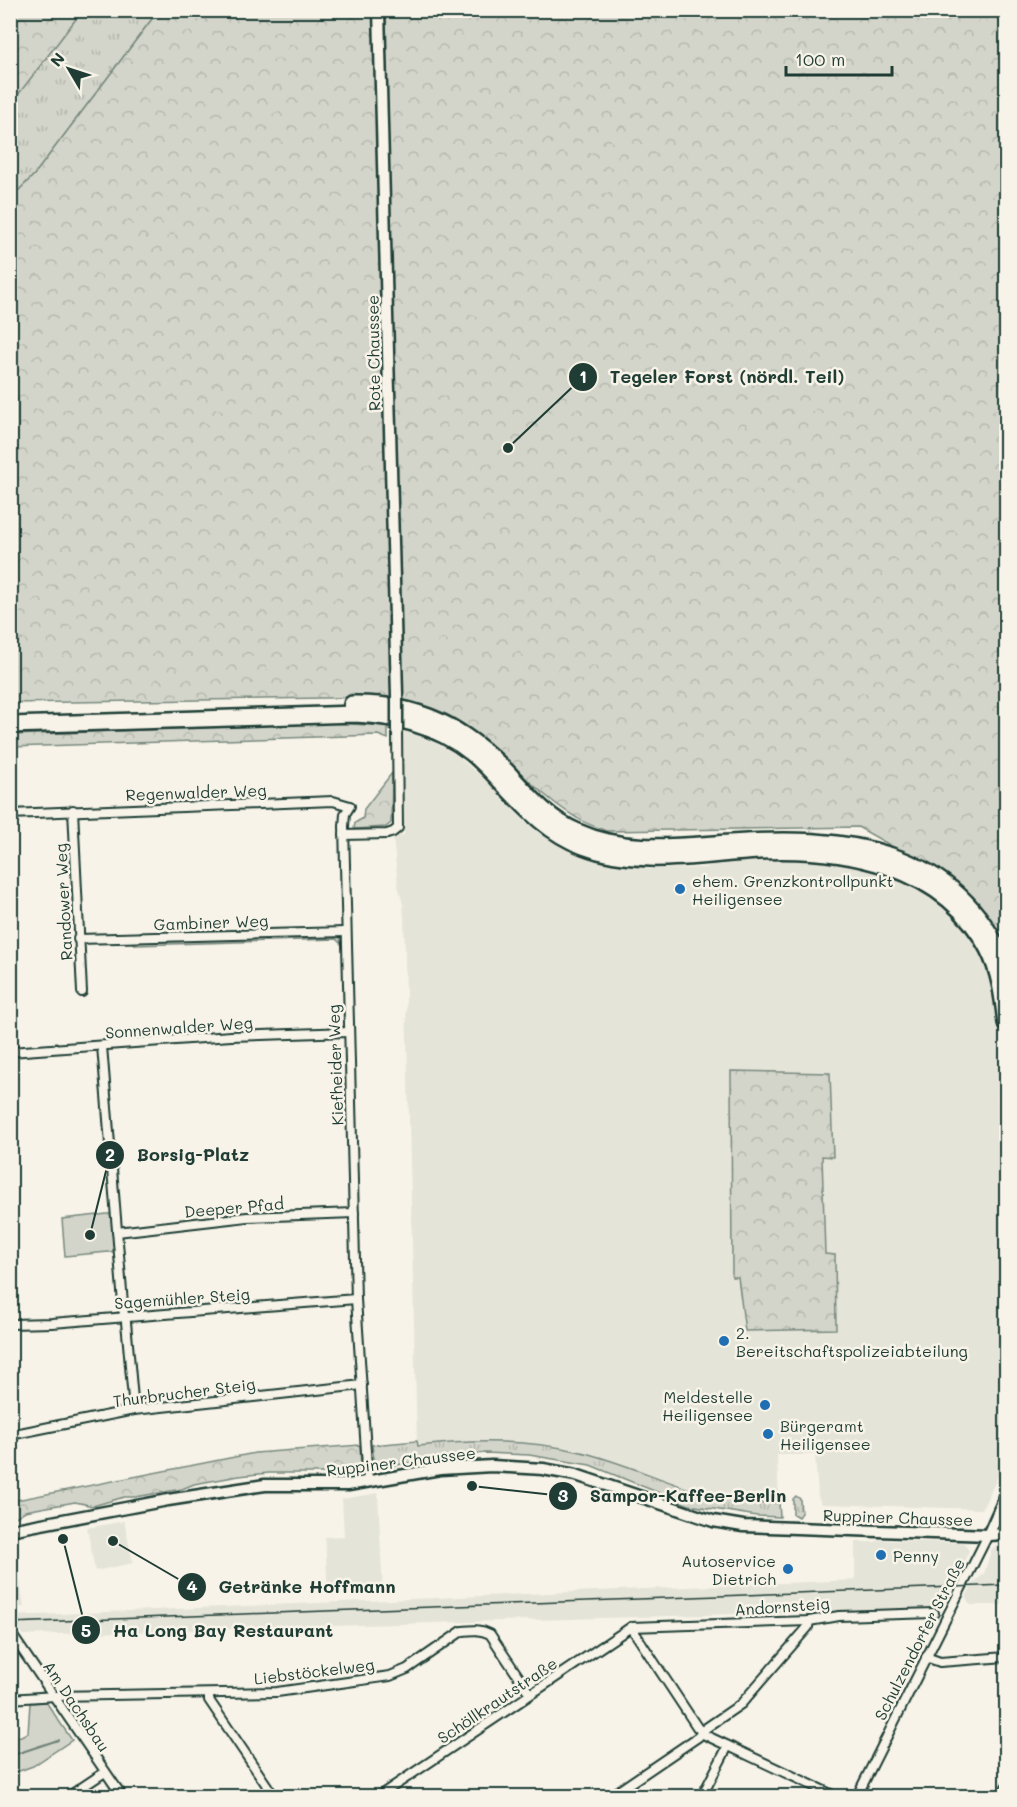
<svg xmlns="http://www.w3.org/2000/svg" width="1017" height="1807" font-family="Mali,sans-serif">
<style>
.built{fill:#e5e4d9}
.grass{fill:url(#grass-tufts);stroke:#79897f;stroke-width:1.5}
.forest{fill:url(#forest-crowns);stroke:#79897f;stroke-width:1.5}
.green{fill:#d3d5ca;stroke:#79897f;stroke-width:1.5}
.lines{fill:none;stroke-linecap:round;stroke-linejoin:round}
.stream{stroke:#6f8077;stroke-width:2}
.street-casing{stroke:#1f3d34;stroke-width:12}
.secondary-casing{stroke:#1f3d34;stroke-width:15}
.highway-casing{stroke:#1f3d34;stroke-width:20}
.street{stroke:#f7f3e8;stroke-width:8}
.secondary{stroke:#f7f3e8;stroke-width:10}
.highway{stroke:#f7f3e8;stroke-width:15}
.tram{stroke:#1f3d34;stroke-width:1.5}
.secondary-bridge-casing{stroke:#1f3d34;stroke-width:15;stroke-linecap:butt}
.secondary-bridge{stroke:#f7f3e8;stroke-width:10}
.poi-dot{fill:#1f6fb2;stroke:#f7f3e8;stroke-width:2}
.labels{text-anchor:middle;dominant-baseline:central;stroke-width:5;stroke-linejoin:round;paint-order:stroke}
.street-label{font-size:16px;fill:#1f3d34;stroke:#f7f3e8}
.poi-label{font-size:16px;fill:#1f3d34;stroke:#f7f3e8;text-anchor:start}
.leader{fill:none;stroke:#1f3d34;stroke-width:2}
.callout-dot{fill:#1f3d34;stroke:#f7f3e8;stroke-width:2}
.mark-label{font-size:18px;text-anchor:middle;font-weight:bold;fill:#fff}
.callout-label{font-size:18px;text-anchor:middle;font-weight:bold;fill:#1f3d34;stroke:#f7f3e8;stroke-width:5;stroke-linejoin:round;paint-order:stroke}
</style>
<defs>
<pattern id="grass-tufts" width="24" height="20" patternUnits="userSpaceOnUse" patternTransform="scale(1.5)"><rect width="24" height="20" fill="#d3d5ca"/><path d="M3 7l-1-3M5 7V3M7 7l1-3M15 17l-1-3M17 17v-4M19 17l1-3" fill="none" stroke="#b5b8ae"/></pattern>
<pattern id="forest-crowns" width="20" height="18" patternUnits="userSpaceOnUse" patternTransform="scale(1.5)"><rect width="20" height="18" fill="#d3d5ca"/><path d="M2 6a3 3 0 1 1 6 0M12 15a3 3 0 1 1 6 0" fill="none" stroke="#b5b8ae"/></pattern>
</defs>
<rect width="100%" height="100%" fill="#f7f3e8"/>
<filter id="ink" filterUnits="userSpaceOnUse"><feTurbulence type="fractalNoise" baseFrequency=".0167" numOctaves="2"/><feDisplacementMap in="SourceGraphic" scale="12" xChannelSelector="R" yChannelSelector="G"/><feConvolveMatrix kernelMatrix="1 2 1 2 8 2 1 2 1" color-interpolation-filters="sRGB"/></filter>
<g filter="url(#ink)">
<g class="built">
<path d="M 402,727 L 417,733 L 453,752 L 477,773 L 485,778 L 536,831 L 571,850 L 606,862 L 648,869 L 706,868 L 715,863 L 815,859 L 844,864 L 886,874 L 913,885 L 946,904 L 968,928 L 987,959 L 996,983 L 1000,1046 L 997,1095 L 997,1135 L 1001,1200 L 1006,1251 L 1006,1460 L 982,1509 L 821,1504 L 818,1496 L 815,1455 L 777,1455 L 779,1503 L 742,1501 L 705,1493 L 595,1456 L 556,1447 L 489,1443 L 417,1447 L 404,917 L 403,905 L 398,885 L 393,837 L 404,835 Z"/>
<path d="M 378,1493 L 383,1593 L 328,1595 L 325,1537 L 344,1536 L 342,1499 Z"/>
<path d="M 124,1521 L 133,1563 L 95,1571 L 87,1528 Z"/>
<path d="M 879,1540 L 964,1543 L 969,1551 L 947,1597 L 937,1608 L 23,1635 L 12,1616 L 855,1580 L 855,1542 L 875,1542 Z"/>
<path d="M 1006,1543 L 1006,1605 L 970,1605 L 966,1597 L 973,1583 L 984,1574 L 991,1550 L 998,1544 Z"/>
<path d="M 19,1575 L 24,1607 L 11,1608 L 11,1577 Z"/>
</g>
<g class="grass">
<path d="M 82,11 L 158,11 L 34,175 L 11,198 L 10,104 Z"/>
<path d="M 340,935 L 341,944 L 336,939 L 136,945 L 131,941 Z"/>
<path d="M 417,1441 L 418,1446 C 471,1440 529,1439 581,1452 C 636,1465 687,1495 743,1501 C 755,1503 767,1503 779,1503 L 780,1517 L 757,1516 L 689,1505 L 590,1465 L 529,1455 L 486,1453 L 445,1456 L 381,1468 L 375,1466 L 372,1445 Z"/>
<path d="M 796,1496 L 800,1499 L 801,1513 L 798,1517 L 793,1514 L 793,1499 Z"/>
</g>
<g class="forest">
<path d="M 11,10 L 82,11 L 11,104 L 10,11 Z"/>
<path d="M 158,11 L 1006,11 L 1006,947 L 987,915 L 961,885 L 858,827 L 606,831 C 597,827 586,824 577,818 C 529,790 497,741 448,715 C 429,705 408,702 387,697 L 11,703 L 11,198 L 34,175 Z"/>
<path d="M 330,723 L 388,726 L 388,739 L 378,735 L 11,747 L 11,735 Z"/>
<path d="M 392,773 L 391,823 L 386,827 L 354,829 L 355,823 L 363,818 L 364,809 Z"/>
<path d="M 731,1071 L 830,1073 L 833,1157 L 822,1156 L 825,1254 L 835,1255 L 836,1329 L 745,1331 L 738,1277 L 732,1277 Z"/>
<path d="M 360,1445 L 361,1468 L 354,1473 L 269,1473 L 239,1476 L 194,1484 L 182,1489 L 135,1497 L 124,1497 L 93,1506 L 75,1502 L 25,1511 L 11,1520 L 11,1501 L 255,1453 Z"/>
</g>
<g class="green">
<path d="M 116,1213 L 119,1251 L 65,1256 L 62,1219 Z"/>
<path d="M 46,1702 L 72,1740 L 33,1766 L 11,1774 L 11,1740 L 28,1733 L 30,1703 Z"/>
</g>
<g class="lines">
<path class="stream" d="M 10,1756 L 58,1740"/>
<defs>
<g id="street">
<path d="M 73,810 L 82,992"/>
<path d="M 10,814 L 333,801 L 350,806 L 345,814 L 344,826 L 356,1299 L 368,1482"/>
<path d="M 344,835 L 387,834 L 393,832 L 398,828 L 397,731"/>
<path d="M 78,939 L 345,932"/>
<path d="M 102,1046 L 124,1316"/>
<path d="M 10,1052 L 231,1036 L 349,1032"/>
<path d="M 117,1232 L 247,1217 L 354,1213"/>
<path d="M 126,1322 L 134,1410"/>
<path d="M 10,1324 L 52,1323 L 356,1299"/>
<path d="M 10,1435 L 134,1410 L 362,1385"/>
<path d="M 631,1627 L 809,1621 L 839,1616 L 934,1613"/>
<path d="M 631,1627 L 697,1727 L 705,1735 L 835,1796"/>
<path d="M 10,1632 L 122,1796"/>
<path d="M 926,1657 L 940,1662 L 1006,1657"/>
<path d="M 209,1694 L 209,1700 L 274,1796"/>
<path d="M 10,1699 L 55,1696 L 277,1692 L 390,1676 L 407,1669 L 462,1631 C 472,1630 480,1629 490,1634 L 530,1694"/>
<path d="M 69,1796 L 105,1772"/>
<path d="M 379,1796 L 631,1627"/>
<path d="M 611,1796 L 698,1737 L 706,1728 L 741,1704 L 808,1627 L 809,1621"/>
<path d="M 702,1796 L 728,1746"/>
<path d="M 857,1796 L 988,1535"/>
<path d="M 1002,1796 L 1006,1787"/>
</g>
<g id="secondary">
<path d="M 379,10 L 397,695"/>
<path d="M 10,1530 L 168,1500 L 265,1485 L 348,1485 L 440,1469 L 492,1466 L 543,1469 L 576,1475 L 713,1521 L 743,1526 L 988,1535 L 1006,1534"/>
<path d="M 988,1535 L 1006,1495"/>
</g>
<g id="highway">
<path d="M 352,704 C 418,703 464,727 509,774 C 529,796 549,820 578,832 C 626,854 679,846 730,843 C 842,835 955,845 1004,962"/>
<path d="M 10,725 L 355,714 C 404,716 451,730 486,766 C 517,797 541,830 583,846 C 639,868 701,854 759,851 C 844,847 946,865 988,949 C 1000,972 1003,997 1006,1023"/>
</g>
</defs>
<use href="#street" class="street-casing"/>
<use href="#secondary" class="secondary-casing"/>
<use href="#highway" class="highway-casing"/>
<use href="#street" class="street"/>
<use href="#secondary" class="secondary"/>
<use href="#highway" class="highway"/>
<path class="tram" d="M 10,1623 L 1006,1585"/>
<defs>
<path id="secondary-bridge" d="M 397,731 L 397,695"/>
</defs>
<use href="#secondary-bridge" class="secondary-bridge-casing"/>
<use href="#secondary-bridge" class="secondary-bridge"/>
</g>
</g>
<g class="poi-dot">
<circle cx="680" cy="889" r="6"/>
<circle cx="724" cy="1341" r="6"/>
<circle cx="765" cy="1405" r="6"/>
<circle cx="768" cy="1434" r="6"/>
<circle cx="881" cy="1555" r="6"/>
<circle cx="788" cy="1569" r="6"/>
</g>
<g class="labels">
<g class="street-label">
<text transform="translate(373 353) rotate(-91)">Rote Chaussee</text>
<text transform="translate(196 792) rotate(-2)">Regenwalder Weg</text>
<text transform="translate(63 902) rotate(-93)">Randower Weg</text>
<text transform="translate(211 922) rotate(-2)">Gambiner Weg</text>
<text transform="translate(179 1027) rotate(-4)">Sonnenwalder Weg</text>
<text transform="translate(335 1065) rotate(-92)">Kiefheider Weg</text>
<text transform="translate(234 1207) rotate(-5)">Deeper Pfad</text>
<text transform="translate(182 1298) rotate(-4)">Sagemühler Steig</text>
<text transform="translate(184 1392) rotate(-7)">Thurbrucher Steig</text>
<text transform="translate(401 1461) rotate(-7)">Ruppiner Chaussee</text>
<text transform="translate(898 1517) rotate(2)">Ruppiner Chaussee</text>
<text transform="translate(782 1606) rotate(-4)">Andornsteig</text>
<text transform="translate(919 1639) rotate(-63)">Schulzendorfer Straße</text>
<text transform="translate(314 1671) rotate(-7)">Liebstöckelweg</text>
<text transform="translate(497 1700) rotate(-34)">Schöllkrautstraße</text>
<text transform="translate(77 1706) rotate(56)">Am Dachsbau</text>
</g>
<g class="poi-label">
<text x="692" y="880">ehem. Grenzkontrollpunkt<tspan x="692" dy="18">Heiligensee</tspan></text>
<text x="736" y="1332">2.<tspan x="736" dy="18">Bereitschaftspolizeiabteilung</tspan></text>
<text x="753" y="1396" text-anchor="end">Meldestelle<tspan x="753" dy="18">Heiligensee</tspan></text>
<text x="780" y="1425">Bürgeramt<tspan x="780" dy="18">Heiligensee</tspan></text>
<text x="893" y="1555">Penny</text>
<text x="776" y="1560" text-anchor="end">Autoservice<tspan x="776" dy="18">Dietrich</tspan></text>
</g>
</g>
<path class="leader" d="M508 448L583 377M90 1235L110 1155M472 1486L563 1496M113 1541L192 1587M63 1539L86 1630"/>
<g class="callout-dot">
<circle cx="508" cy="448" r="6"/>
<circle cx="90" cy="1235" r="6"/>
<circle cx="472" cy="1486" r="6"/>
<circle cx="113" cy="1541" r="6"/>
<circle cx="63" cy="1539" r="6"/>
<circle cx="583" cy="377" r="15"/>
<circle cx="110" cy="1155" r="15"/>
<circle cx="563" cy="1496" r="15"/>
<circle cx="192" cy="1587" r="15"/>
<circle cx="86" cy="1630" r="15"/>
</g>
<g class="mark-label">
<text x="583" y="383">1</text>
<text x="110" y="1161">2</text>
<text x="563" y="1502">3</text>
<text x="192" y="1593">4</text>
<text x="86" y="1637">5</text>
</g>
<g class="callout-label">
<text x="727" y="383">Tegeler Forst (nördl. Teil)</text>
<text x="193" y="1161">Borsig-Platz</text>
<text x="688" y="1502">Sampor-Kaffee-Berlin</text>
<text x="307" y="1593">Getränke Hoffmann</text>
<text x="223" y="1637">Ha Long Bay Restaurant</text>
</g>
<rect width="1017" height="1807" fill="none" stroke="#f7f3e8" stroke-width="36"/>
<rect x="18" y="18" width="981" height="1771" fill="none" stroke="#1f3d34" stroke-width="2" filter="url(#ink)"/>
<g transform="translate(69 69) rotate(309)" stroke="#f7f3e8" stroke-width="4.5" paint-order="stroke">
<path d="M0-4.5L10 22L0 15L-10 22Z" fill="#1f3d34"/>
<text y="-9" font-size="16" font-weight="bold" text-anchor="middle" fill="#1f3d34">N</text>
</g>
<path d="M786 66v9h106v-9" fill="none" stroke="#1f3d34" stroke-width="3"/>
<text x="795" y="66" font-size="18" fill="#1f3d34" stroke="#f7f3e8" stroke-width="4.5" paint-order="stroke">100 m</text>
</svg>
